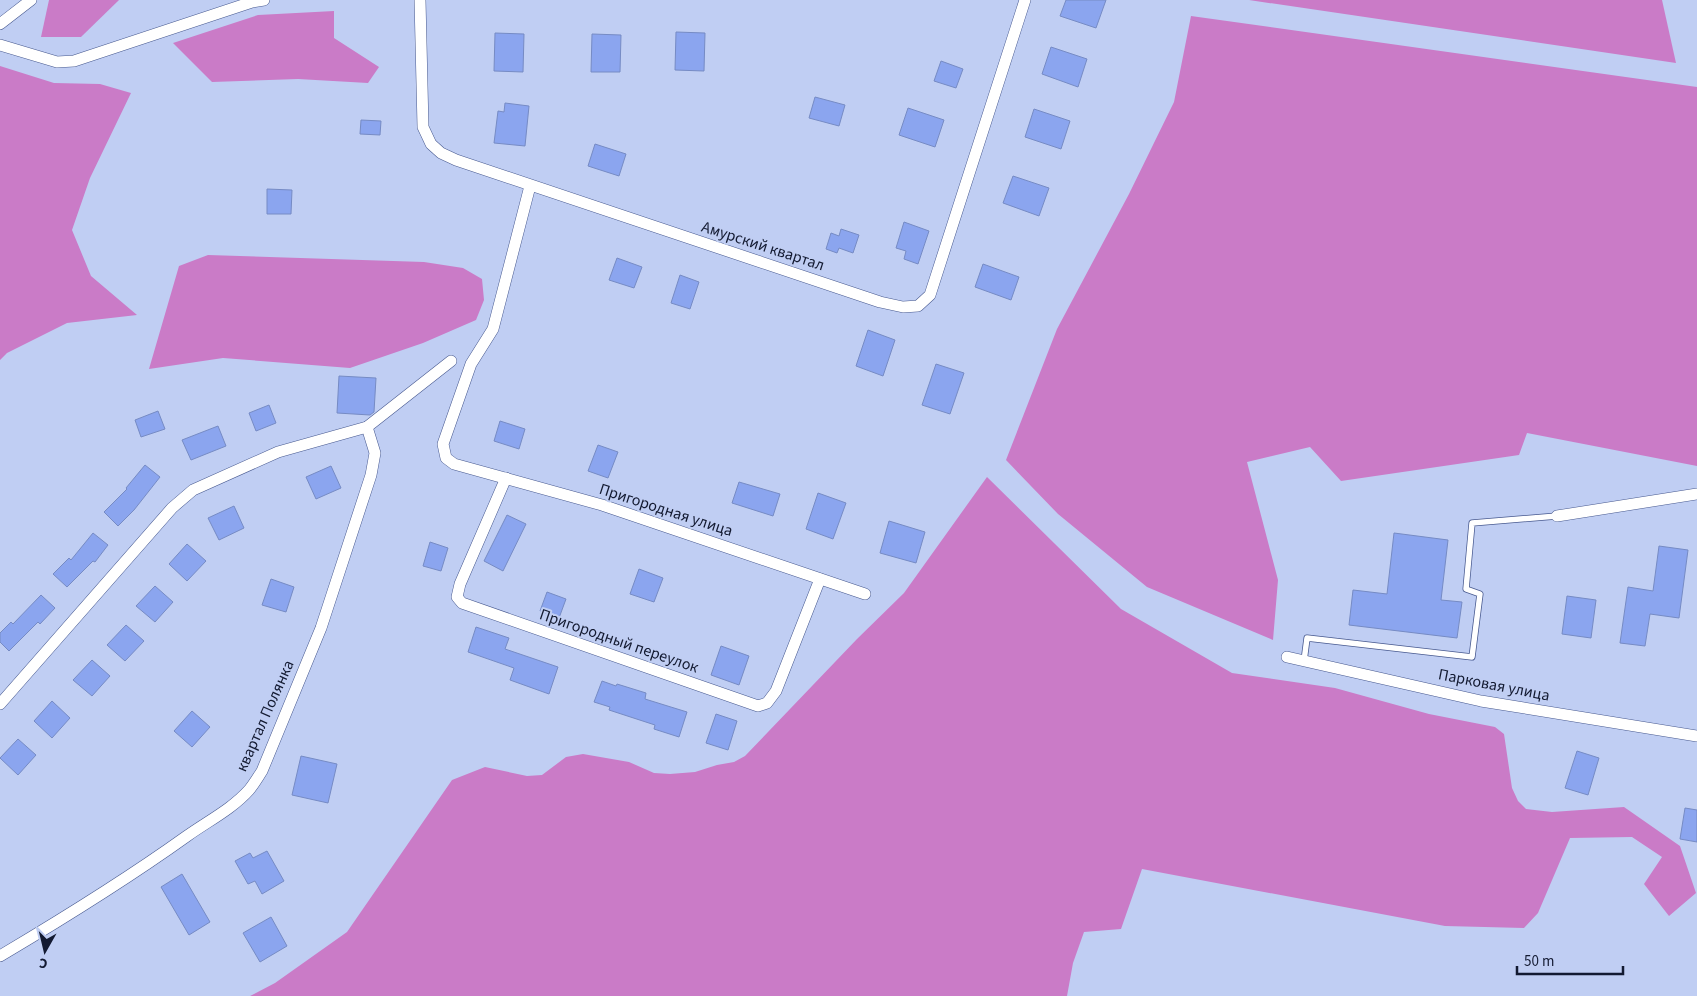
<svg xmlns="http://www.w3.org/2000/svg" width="1697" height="996" font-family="'Source Sans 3',sans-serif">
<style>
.forest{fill:#ca7bc7}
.building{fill:#8ba5ef;stroke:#768bc4}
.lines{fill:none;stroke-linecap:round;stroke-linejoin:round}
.lane-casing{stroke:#47598f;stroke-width:7}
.street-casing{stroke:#47598f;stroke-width:12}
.lane{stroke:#fff;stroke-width:5.5}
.street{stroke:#fff;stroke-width:11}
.labels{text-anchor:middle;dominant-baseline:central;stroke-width:4;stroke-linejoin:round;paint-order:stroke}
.street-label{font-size:16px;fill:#131a31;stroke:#c0cef3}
</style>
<rect width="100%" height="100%" fill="#c0cef3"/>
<g class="forest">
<path d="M 49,0 L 119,0 L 81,37 L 41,37 Z"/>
<path d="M 1249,0 L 1662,0 L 1676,63 Z"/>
<path d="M 334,11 L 334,38 L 379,67 L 368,83 L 298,79 L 212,82 L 173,43 L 258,15 Z"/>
<path d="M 1191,16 L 1697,87 L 1697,466 L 1527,433 L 1519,455 L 1341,481 L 1310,447 L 1247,462 L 1278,580 L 1273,640 L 1147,587 L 1058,514 L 1006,460 L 1057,329 L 1129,194 L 1174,102 Z"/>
<path d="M 0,66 L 54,83 L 100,84 L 131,93 L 90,178 L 72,230 L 91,276 L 137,315 L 67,323 L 7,353 L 0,360 Z"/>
<path d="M 208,255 L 424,262 L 463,268 L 482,279 L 484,300 L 476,320 L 423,343 L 350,368 L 223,358 L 149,369 L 179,266 Z"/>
<path d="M 987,477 L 1121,609 L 1232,673 L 1335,688 L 1429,714 L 1495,727 L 1504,734 L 1512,788 L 1518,801 L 1526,809 L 1552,812 L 1624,807 L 1680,846 L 1696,893 L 1669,916 L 1644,884 L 1662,857 L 1632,837 L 1570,838 L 1538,913 L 1524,928 L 1445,926 L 1142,869 L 1121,929 L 1084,932 L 1073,963 L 1067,996 L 250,996 L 275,983 L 347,932 L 452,780 L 485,767 L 527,776 L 542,775 L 566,757 L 583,754 L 629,762 L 654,773 L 670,774 L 695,772 L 717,765 L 734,762 L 745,756 L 857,639 L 904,593 Z"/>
</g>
<g class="building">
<path d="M 1066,0 L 1106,0 L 1096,28 L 1060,16 Z"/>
<path d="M 676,32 L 705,33 L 704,71 L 675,70 Z"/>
<path d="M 495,33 L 524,34 L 523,72 L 494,71 Z"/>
<path d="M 592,34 L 621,35 L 620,72 L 591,72 Z"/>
<path d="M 1051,47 L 1087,59 L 1078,87 L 1042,74 Z"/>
<path d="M 941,61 L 963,69 L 956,88 L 934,81 Z"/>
<path d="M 815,97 L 845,105 L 839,126 L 809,118 Z"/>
<path d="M 505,103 L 529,106 L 525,146 L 494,143 L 498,111 L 504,112 Z"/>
<path d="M 908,108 L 944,120 L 935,147 L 899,135 Z"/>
<path d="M 1034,109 L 1070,121 L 1061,149 L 1025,137 Z"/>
<path d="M 361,120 L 381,121 L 380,135 L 360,134 Z"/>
<path d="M 595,144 L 626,154 L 619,176 L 588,166 Z"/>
<path d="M 1013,176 L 1049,188 L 1039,216 L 1003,203 Z"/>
<path d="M 267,189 L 292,190 L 291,214 L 267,214 Z"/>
<path d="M 904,222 L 929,231 L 918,264 L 904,259 L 906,251 L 896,248 Z"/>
<path d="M 841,229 L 859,235 L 853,253 L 839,248 L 837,253 L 826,249 L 831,233 L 839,236 Z"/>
<path d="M 617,258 L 642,267 L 634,288 L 609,280 Z"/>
<path d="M 983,264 L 1019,277 L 1011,300 L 975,287 Z"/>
<path d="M 680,275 L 699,282 L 690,309 L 671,303 Z"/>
<path d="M 868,330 L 895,340 L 883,376 L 856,366 Z"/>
<path d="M 936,364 L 964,373 L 950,414 L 922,405 Z"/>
<path d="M 339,376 L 376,378 L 374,412 L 370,415 L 337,413 Z"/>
<path d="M 269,405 L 276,423 L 256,431 L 249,413 Z"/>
<path d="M 158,411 L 165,429 L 141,437 L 135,420 Z"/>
<path d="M 500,421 L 525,429 L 519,449 L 494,441 Z"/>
<path d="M 218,426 L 226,446 L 191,460 L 182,440 Z"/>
<path d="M 598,445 L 618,452 L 608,478 L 588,471 Z"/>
<path d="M 145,465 L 160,477 L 134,510 L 118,526 L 104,512 L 127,489 L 126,488 Z"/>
<path d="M 331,466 L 341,488 L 316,499 L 306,477 Z"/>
<path d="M 739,482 L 780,494 L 773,516 L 732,503 Z"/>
<path d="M 818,493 L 846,503 L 833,539 L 806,529 Z"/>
<path d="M 234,506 L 244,528 L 219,540 L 208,518 Z"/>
<path d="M 507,515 L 526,524 L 503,571 L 484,561 Z"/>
<path d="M 889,521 L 925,532 L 916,563 L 880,553 Z"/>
<path d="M 93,533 L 108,545 L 95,562 L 93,561 L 67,587 L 53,574 L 69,558 L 71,560 Z"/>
<path d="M 1394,533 L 1448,540 L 1441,600 L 1462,602 L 1457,638 L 1349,625 L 1353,590 L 1387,594 Z"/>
<path d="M 430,542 L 448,548 L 441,571 L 423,566 Z"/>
<path d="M 187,544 L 206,561 L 187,581 L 169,564 Z"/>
<path d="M 1659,546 L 1688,550 L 1679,618 L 1650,614 L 1645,646 L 1620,643 L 1628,587 L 1653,591 Z"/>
<path d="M 639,569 L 663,578 L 654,602 L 630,594 Z"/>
<path d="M 271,579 L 294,587 L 286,612 L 262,605 Z"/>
<path d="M 155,586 L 173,602 L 155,622 L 136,606 Z"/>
<path d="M 547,592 L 566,599 L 559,618 L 540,611 Z"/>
<path d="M 41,595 L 55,608 L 40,624 L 38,622 L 9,651 L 0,642 L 0,633 L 11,622 L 13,624 Z"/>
<path d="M 1567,596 L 1596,600 L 1591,638 L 1562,634 Z"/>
<path d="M 126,625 L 144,641 L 125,661 L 107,645 Z"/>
<path d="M 476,627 L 509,638 L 505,649 L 558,667 L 549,694 L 510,680 L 514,668 L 468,652 Z"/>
<path d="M 721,646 L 749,656 L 739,685 L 711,675 Z"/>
<path d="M 92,660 L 110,676 L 92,696 L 73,680 Z"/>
<path d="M 602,681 L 616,686 L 617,684 L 646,693 L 645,699 L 687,712 L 679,737 L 654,729 L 655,725 L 609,710 L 610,707 L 594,702 Z"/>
<path d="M 52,701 L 70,718 L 52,738 L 34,721 Z"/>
<path d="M 192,711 L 210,727 L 192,747 L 174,731 Z"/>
<path d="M 716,714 L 737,721 L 728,750 L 706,743 Z"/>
<path d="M 18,739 L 36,755 L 18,775 L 0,758 Z"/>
<path d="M 1577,751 L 1599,758 L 1588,795 L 1565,788 Z"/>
<path d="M 301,756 L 337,764 L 328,803 L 292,795 Z"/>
<path d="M 1685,808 L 1697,810 L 1697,842 L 1680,839 Z"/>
<path d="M 267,851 L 284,881 L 262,894 L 255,881 L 248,884 L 235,861 L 250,853 L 253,858 Z"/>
<path d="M 182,874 L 210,922 L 189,935 L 161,887 Z"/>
<path d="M 271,917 L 287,946 L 260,962 L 243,933 Z"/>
</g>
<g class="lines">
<defs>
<path id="lane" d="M 1304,661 L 1307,638 L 1472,657 L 1480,594 L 1466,589 L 1472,523 L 1557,516"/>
<g id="street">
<path d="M 420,0 L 423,127 L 431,144 L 441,153 L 456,160 L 880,302 L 903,307 L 918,306 L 930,295 L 1025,0"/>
<path d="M 0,24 L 31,0"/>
<path d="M 0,45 L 57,62 L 74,61 L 252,2 L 264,0"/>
<path d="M 530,186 L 493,329 L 471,364 L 443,444 L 446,458 L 454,464 L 602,505 L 865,594"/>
<path d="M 506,478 L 460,584 L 457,597 L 462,603 L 758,706 L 767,703 L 776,691 L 820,579"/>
<path d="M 1557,516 L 1697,494"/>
<path d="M 1287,657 L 1481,701 L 1697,736"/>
<path d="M 0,704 L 172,508 L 193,490 L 278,452 L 367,427 L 451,361"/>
<path d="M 0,956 C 64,918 127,879 187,836 C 208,821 232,809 249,790 C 254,784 258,777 262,771 L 321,628 L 371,475 L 375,453 L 367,427"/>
</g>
</defs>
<use href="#lane" class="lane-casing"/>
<use href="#street" class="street-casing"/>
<use href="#lane" class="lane"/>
<use href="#street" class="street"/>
</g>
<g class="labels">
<g class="street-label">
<text transform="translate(763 246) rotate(18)">Амурский квартал</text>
<text transform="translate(666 510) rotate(18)">Пригородная улица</text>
<text transform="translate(619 641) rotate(19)">Пригородный переулок</text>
<text transform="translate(1494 685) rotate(11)">Парковая улица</text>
<text transform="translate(265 716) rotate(-66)">квартал Полянка</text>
</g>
</g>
<g transform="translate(45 951) rotate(188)" stroke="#c0cef3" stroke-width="4" paint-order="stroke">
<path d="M0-4L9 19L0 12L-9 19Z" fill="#131a31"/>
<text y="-8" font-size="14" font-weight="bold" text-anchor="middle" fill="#131a31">С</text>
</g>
<path d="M1517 966v8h106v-8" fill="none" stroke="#131a31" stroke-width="2.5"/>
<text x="1524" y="966" font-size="15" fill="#131a31" stroke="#c0cef3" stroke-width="4" paint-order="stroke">50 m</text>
</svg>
